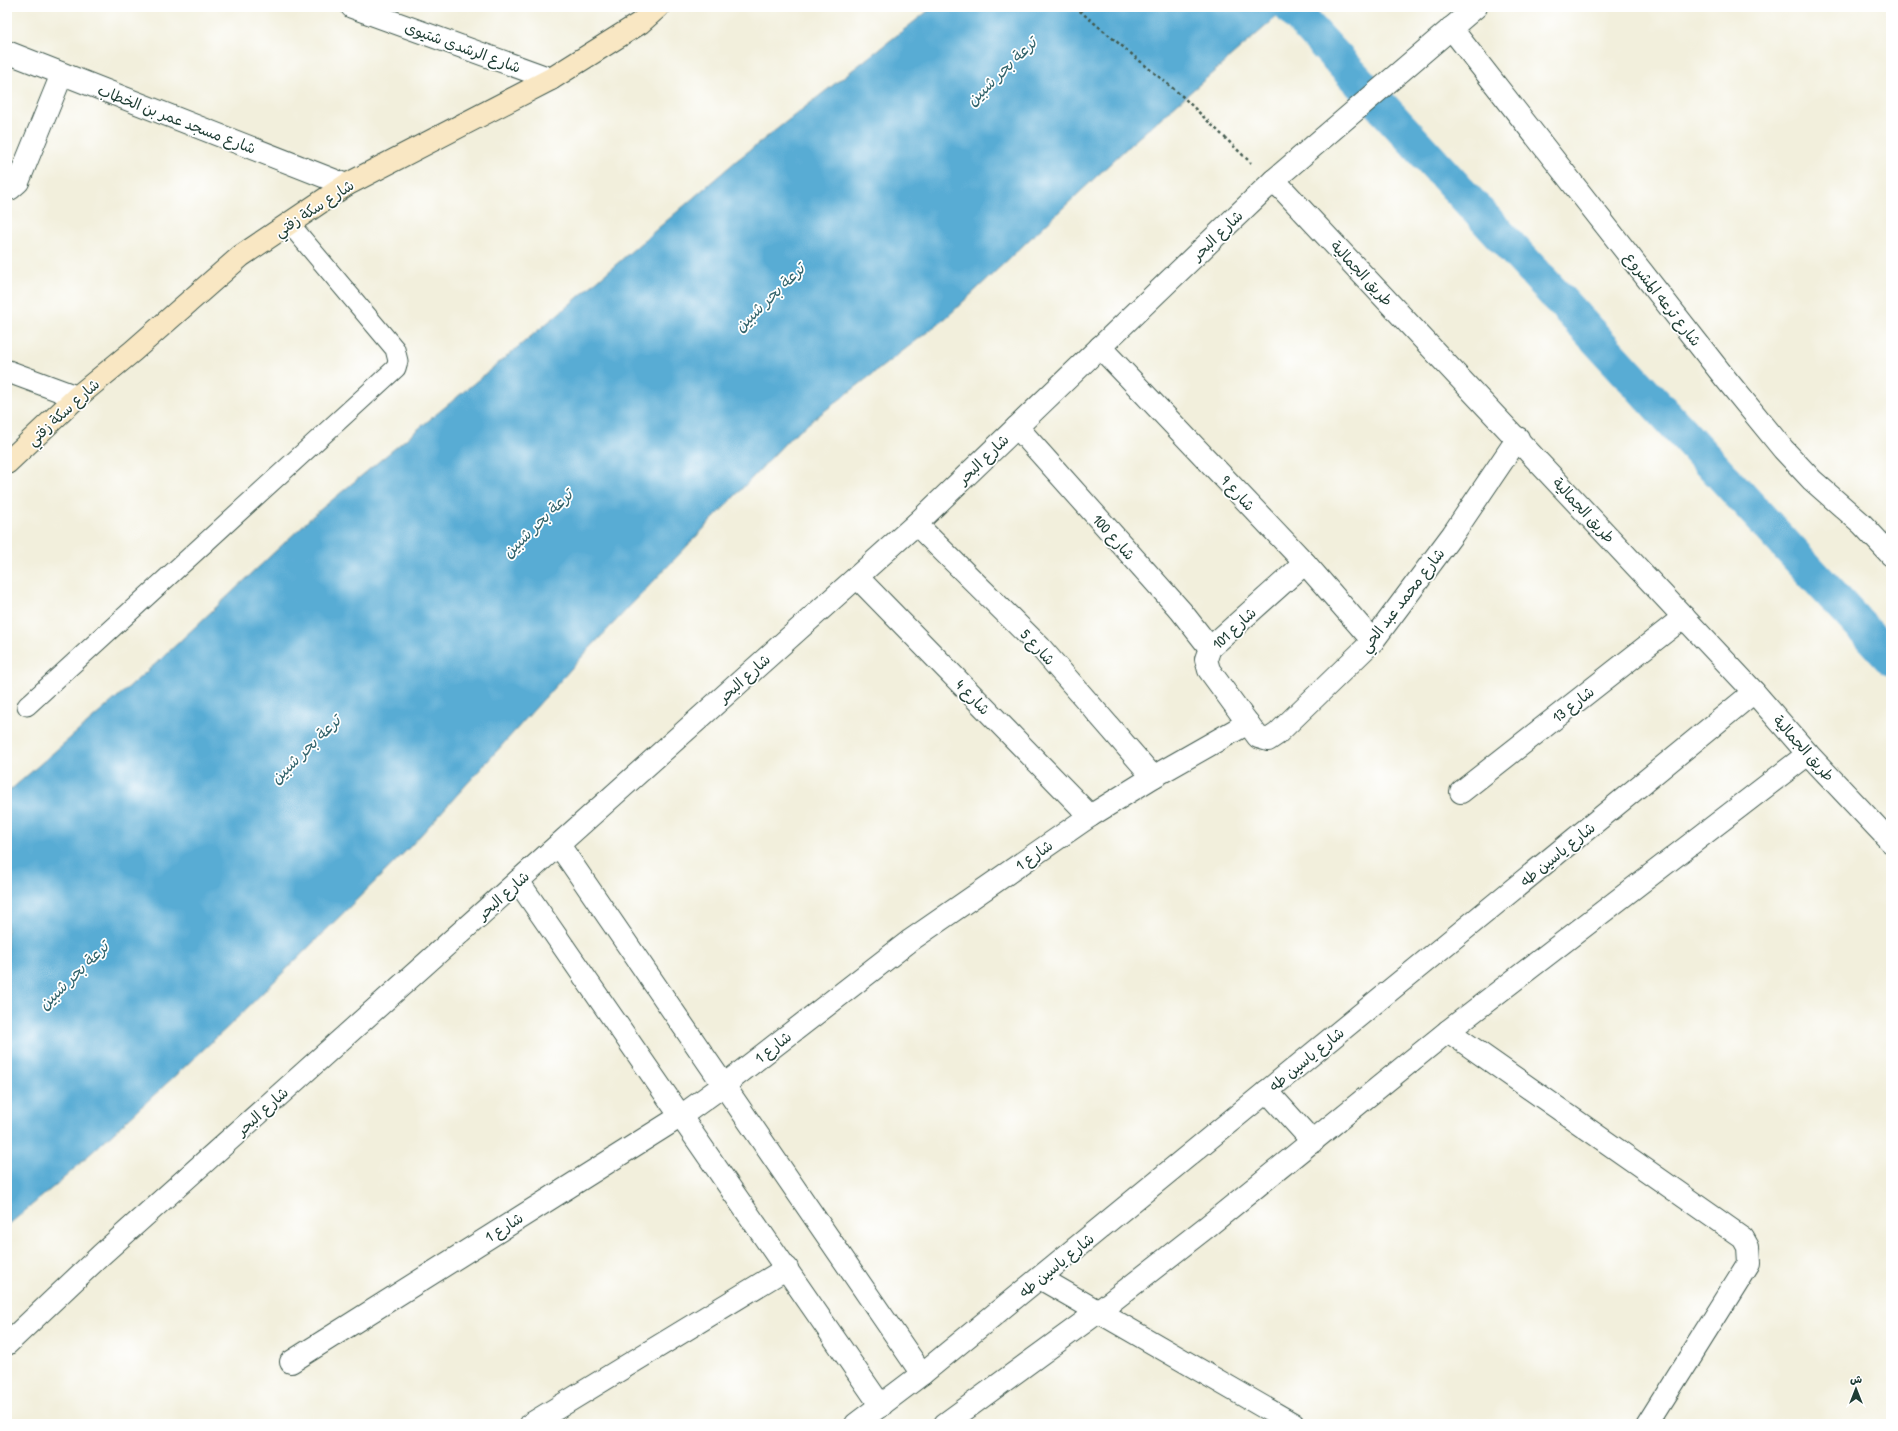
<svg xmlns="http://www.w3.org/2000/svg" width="1898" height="1431" font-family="'Patrick Hand','Playpen Sans Arabic',sans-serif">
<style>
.water{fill:#59acd4;stroke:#3c7484}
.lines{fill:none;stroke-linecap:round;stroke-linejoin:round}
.canal{stroke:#59acd4;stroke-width:34}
.service-casing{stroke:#3f584d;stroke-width:21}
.minor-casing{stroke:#3f584d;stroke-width:24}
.tertiary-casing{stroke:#3f584d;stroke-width:24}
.secondary-casing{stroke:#3f584d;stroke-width:24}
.path{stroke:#3f584d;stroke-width:2.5;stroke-dasharray:3 3;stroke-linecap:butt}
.service{stroke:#fff;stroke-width:19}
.minor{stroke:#fff;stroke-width:22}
.tertiary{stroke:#fff;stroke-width:22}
.secondary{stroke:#f9e7c3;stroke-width:22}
.labels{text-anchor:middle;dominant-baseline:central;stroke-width:3.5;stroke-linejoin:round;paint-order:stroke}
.street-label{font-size:15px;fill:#1f3d34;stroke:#fff}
.water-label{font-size:16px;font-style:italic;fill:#33646c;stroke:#fff}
</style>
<rect width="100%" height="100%" fill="#fff"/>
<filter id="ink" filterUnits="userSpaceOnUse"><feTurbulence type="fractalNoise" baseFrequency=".025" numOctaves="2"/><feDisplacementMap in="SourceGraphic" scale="8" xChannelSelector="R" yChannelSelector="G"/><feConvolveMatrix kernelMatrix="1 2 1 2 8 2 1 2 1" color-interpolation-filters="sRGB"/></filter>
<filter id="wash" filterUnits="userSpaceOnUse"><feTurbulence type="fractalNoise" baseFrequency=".012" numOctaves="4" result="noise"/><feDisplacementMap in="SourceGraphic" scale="16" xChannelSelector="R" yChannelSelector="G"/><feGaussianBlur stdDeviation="0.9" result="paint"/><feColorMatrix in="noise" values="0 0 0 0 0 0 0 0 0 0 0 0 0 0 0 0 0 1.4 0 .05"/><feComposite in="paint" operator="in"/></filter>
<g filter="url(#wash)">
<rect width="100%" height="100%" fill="#f2efdc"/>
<path class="water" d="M 933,7 L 1288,7 L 1131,144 L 947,317 L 792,436 L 589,649 L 409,848 L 230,1025 L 64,1178 L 7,1226 L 7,793 L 161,659 L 315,514 L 569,305 L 736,161 Z"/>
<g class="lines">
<path class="canal" d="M 1290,7 L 1891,659"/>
</g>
</g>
<g filter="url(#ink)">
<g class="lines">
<defs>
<path id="service" d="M 27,706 L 396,368 L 398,361 L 395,349 L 289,223"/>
<g id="minor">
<path d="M 352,7 L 551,79"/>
<path d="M 1451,28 L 1725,378 L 1783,449 L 1812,480 L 1862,524 L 1891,555"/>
<path d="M 7,52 L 346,185"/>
<path d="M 1274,180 L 1754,692 L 1808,754 L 1891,842"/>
<path d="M 7,189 L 10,189 L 18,182 L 62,74"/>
<path d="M 1100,347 L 1305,563 L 1373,641"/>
<path d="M 7,371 L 77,397"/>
<path d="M 1017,427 L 1181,611 L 1210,648"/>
<path d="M 916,524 L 1040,647 L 1153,777"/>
<path d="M 1305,563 L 1210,648 L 1206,659 L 1209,670 L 1258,737 L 1268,740 L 1277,734 L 1373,641 L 1453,534 L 1518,438"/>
<path d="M 857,577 L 1090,816"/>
<path d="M 1461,792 L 1684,617"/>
<path d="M 559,845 L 922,1374"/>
<path d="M 518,881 L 881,1406"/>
<path d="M 1448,1031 L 1743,1238 L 1748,1247 L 1749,1263 L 1648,1424"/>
<path d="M 1267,1091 L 1313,1142"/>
<path d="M 1040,1278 L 1293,1424"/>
<path d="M 291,1362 L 681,1116 L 724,1085 L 911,940 L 1090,816 L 1153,777 L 1248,723"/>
<path d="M 531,1424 L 787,1268"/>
<path d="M 856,1424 L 922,1374 L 1754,692"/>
<path d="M 945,1424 L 1098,1312 L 1208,1226 L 1448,1031 L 1808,754"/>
</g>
<path id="tertiary" d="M 7,1344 L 101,1255 L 916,524 L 1274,180 L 1476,7"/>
<path id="secondary" d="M 7,463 L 77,397 L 133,351 L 241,256 L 346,185 L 551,79 L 640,23 L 658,7"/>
</defs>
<use href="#service" class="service-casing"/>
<use href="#minor" class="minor-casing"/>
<use href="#tertiary" class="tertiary-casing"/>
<use href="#secondary" class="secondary-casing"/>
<path class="path" d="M 1075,7 L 1182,96 L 1251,163"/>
<use href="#service" class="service"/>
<use href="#minor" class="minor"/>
<use href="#tertiary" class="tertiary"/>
<use href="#secondary" class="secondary"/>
</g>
</g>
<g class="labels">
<g class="street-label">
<text transform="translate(463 47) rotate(20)">شارع الرشدى شتيوى</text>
<text transform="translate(177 119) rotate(21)">شارع مسجد عمر بن الخطاب</text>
<text transform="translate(314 208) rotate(-33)">شارع سكة زفتي</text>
<text transform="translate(1217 235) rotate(-44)">شارع البحر</text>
<text transform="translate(1362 273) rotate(47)">طريق الجمالية</text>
<text transform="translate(1663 299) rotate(52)">شارع ترعه المشروع</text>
<text transform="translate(63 412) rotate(-42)">شارع سكة زفتي</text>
<text transform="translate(983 459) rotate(-44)">شارع البحر</text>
<text transform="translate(1238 493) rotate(47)">شارع 9</text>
<text transform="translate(1584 510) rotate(47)">طريق الجمالية</text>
<text transform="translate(1114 537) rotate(48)">شارع 100</text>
<text transform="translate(1402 600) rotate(-52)">شارع محمد عبد الحي</text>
<text transform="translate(1234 628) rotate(-43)">شارع 101</text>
<text transform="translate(1038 647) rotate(47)">شارع 5</text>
<text transform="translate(744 678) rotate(-42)">شارع البحر</text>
<text transform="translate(973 697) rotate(46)">شارع 4</text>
<text transform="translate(1573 704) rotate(-38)">شارع 13</text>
<text transform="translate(1804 748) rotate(48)">طريق الجمالية</text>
<text transform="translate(1557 854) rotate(-39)">شارع ياسين طه</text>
<text transform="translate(1034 855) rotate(-35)">شارع 1</text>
<text transform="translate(503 895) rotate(-42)">شارع البحر</text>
<text transform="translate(773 1047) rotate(-38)">شارع 1</text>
<text transform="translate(1306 1059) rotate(-39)">شارع ياسين طه</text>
<text transform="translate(262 1111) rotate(-42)">شارع البحر</text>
<text transform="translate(504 1227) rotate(-32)">شارع 1</text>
<text transform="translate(1056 1265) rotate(-39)">شارع ياسين طه</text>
</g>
<g class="water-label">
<text transform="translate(1001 71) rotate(-44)">ترعة بحر شبين</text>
<text transform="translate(769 297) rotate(-44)">ترعة بحر شبين</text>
<text transform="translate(537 523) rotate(-44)">ترعة بحر شبين</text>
<text transform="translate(305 749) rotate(-44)">ترعة بحر شبين</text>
<text transform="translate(73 975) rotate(-44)">ترعة بحر شبين</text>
</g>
</g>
<rect width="1898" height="1431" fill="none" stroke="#fff" stroke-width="24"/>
<g transform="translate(1856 1389)" stroke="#ffffff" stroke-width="3" paint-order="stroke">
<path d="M0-3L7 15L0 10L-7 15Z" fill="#1f3d34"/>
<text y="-6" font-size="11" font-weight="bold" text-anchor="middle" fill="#1f3d34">ش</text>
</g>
</svg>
